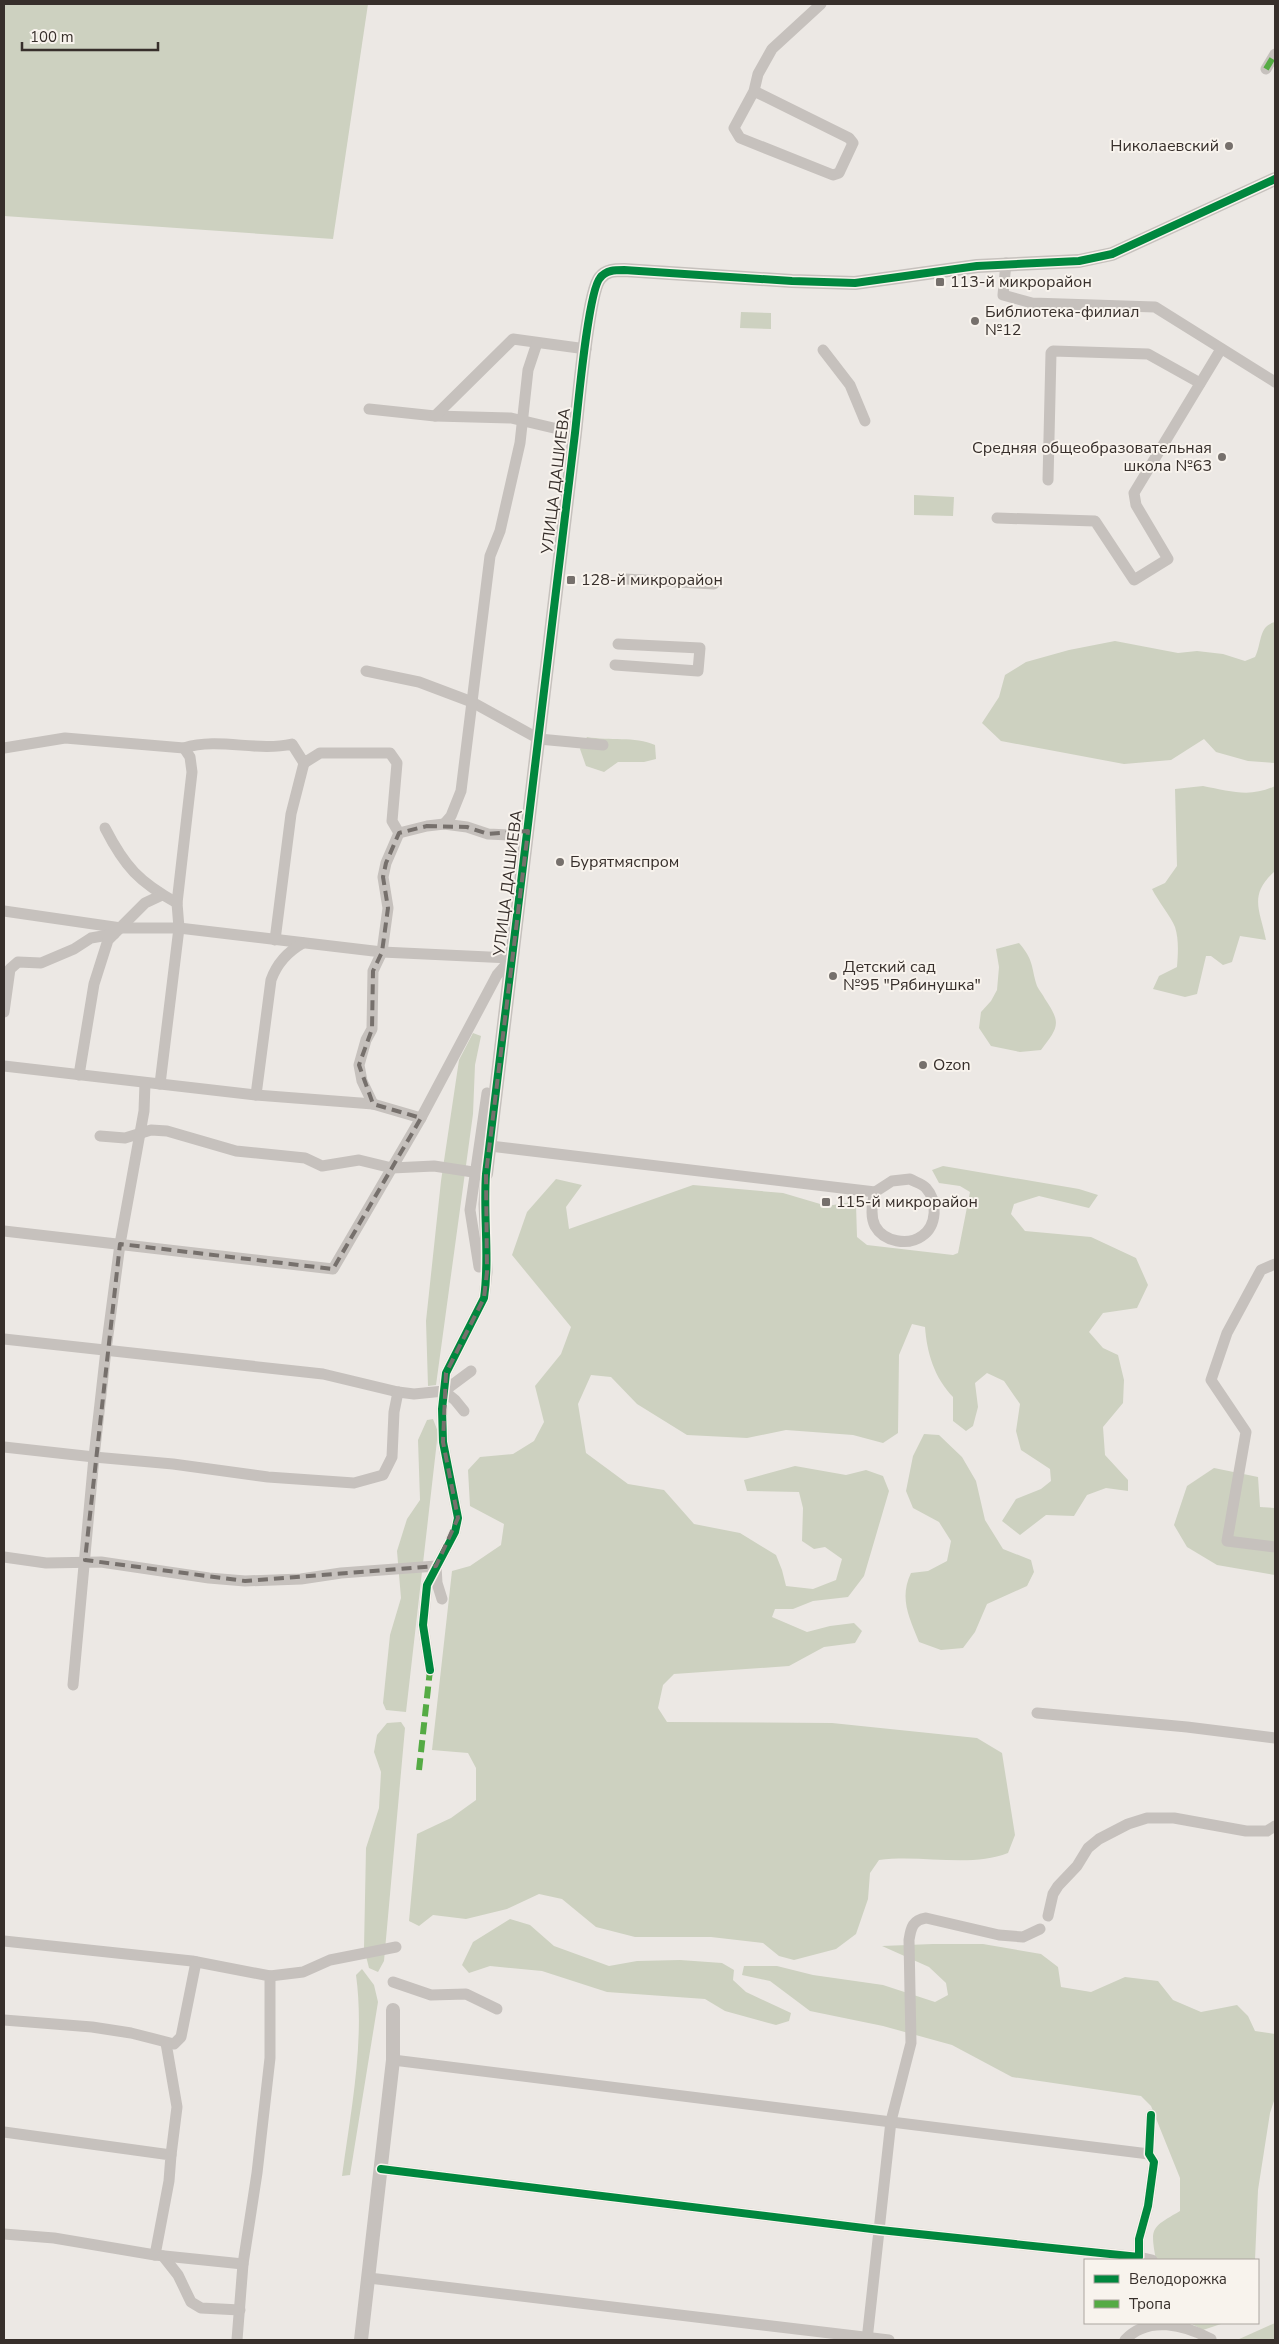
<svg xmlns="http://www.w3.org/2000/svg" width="1279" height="2344" font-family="'Nunito Sans',sans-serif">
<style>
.green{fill:#cdd1c0}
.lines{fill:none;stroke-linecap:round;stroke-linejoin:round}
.minor{stroke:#c6c1bd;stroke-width:11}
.tertiary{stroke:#c6c1bd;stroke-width:14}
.quiet{stroke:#55ab44;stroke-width:6;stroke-dasharray:12 6;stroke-linecap:butt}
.cycleway-casing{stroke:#f8f3ed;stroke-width:11}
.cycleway{stroke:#00873e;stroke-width:8}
.marked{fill:none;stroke:#76706c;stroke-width:4;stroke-dasharray:10 6;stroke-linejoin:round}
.poi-dot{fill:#76706c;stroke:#f8f3ed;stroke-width:2}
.labels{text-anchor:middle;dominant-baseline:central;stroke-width:4;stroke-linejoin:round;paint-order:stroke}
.poi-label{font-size:16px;fill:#372f2b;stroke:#f8f3ed;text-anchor:start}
.street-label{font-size:16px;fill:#372f2b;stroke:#f8f3ed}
</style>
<rect width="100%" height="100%" fill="#ece8e4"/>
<g class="green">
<path d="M 4,4 L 368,4 L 333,239 L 4,216 Z"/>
<path d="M 741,312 L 771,313 L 771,329 L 740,328 Z"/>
<path d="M 914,495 L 954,497 L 953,516 L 914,515 Z"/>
<path d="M 1275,622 L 1275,763 L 1248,761 L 1216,752 L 1204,739 L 1171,760 L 1124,764 L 1001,741 L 982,723 L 999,697 L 1005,675 L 1026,662 L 1069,650 L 1115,641 L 1178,653 L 1197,651 L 1223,654 L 1245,661 L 1255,657 C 1262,644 1258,626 1275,622 Z"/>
<path d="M 587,737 C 609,741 635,736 655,745 L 656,759 L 644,762 L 618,762 L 604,772 L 586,766 L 580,749 Z"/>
<path d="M 1203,786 C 1230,791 1250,798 1275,786 L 1275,871 C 1248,895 1260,910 1266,940 L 1240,936 L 1232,962 L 1223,965 L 1211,956 L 1206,956 L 1197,994 L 1185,997 L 1153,989 L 1159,976 L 1177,967 C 1178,954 1179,939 1175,927 C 1171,917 1158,901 1152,889 L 1165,883 L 1177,866 L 1175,789 Z"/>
<path d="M 1019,943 C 1034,960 1031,967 1037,986 C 1039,990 1043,995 1045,999 C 1062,1024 1058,1027 1041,1050 L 1020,1052 L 991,1046 L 979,1028 L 981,1012 L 991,1001 L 997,990 L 999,967 L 996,949 Z"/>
<path d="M 473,1033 L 481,1036 L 475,1065 L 473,1114 L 436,1385 L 428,1386 L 426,1321 L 441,1181 L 459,1060 Z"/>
<path d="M 943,1166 L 1079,1189 L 1098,1195 L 1089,1208 L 1039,1196 L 1014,1204 L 1011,1214 L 1025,1231 L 1091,1237 L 1136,1258 L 1148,1285 L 1137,1308 L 1103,1313 L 1089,1332 L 1103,1348 L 1118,1355 L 1124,1380 L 1123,1403 L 1103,1427 L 1105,1455 L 1128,1480 L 1128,1491 L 1106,1488 L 1087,1495 L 1074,1516 L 1046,1515 L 1020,1535 L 1002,1521 L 1016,1499 L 1041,1489 L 1051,1481 L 1050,1469 L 1021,1450 L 1016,1431 L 1020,1404 L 1004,1381 L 987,1373 L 975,1383 L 978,1407 L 973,1426 L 966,1431 L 953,1421 L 953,1397 C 934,1377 927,1353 925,1327 L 912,1324 L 899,1355 L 898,1433 L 883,1443 L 853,1435 L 786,1430 L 747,1438 L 687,1435 L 637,1404 L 611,1377 L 591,1375 L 578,1404 L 586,1453 L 628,1484 L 664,1490 L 694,1524 L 740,1533 L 776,1555 L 782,1570 L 786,1586 L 813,1589 L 836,1580 L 842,1559 L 825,1547 L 814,1549 L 802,1541 L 803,1508 L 799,1492 L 747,1491 L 744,1480 L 795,1466 L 846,1475 L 866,1470 L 883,1476 L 889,1491 L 864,1576 L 848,1597 L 813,1601 L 793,1609 L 775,1609 L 772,1617 L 807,1632 L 830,1626 L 854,1623 L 862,1631 L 855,1643 L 824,1647 L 789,1666 L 674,1674 L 663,1685 L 658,1708 L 667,1722 L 832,1723 L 977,1738 L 1002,1753 L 1015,1835 L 1008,1853 C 970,1868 921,1854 879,1860 L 870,1873 L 868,1899 L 856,1934 L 836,1949 L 794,1960 L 779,1956 L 763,1943 L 711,1937 L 635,1937 L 596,1927 L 562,1899 L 539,1894 L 507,1909 L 466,1919 L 433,1915 L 419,1926 L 409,1921 L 417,1834 L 451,1818 L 476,1800 L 476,1768 L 468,1753 L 432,1750 L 452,1571 L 470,1566 L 501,1545 L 504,1524 L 470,1506 L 468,1470 L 480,1457 L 513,1454 L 534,1441 L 544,1422 L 535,1386 L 561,1354 L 571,1327 L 512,1255 L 527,1212 L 556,1179 L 582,1185 L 566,1207 L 569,1229 L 693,1185 L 783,1193 L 827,1206 L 852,1202 L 856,1204 L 857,1237 L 867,1245 L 953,1255 L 958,1253 L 970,1192 L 960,1186 L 939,1183 L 932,1170 Z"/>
<path d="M 433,1419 L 438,1432 L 406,1712 L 386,1710 L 383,1703 L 390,1635 L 401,1598 L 397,1551 L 407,1519 L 420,1500 L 418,1440 L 427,1420 Z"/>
<path d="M 924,1434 L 939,1435 L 962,1457 L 976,1481 L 985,1520 L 1003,1549 L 1031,1560 L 1034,1572 L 1027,1586 L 987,1604 L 975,1632 L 963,1648 L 941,1650 L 919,1642 C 909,1617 899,1598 911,1573 L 928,1571 L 947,1561 L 951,1541 L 939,1522 L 913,1508 L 906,1491 L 913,1456 Z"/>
<path d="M 1214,1468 L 1258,1477 L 1260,1507 L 1275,1508 L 1275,1575 L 1217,1565 L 1187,1547 L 1174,1525 L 1187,1486 Z"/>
<path d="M 401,1722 L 405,1728 L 384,1961 L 378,1972 L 369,1968 L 364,1948 L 366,1848 L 379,1808 L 381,1772 L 374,1752 L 377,1735 L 387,1723 Z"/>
<path d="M 510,1919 L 530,1925 L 554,1946 L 609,1966 L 637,1961 L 680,1960 L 722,1963 L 734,1970 L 733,1980 L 746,1992 L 791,2013 L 789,2021 L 776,2025 L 725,2011 L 705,1999 L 607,1992 L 542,1971 L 490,1966 L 469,1973 L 462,1965 L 473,1942 Z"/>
<path d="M 933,1944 L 983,1944 L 1041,1954 L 1058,1967 L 1061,1987 L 1091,1992 L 1125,1977 L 1158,1981 L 1173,2000 L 1201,2012 L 1237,2005 L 1248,2016 L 1255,2031 L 1275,2034 L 1275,2098 L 1270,2113 L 1258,2190 L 1255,2260 L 1156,2260 C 1150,2227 1151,2228 1180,2211 L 1180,2178 L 1151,2106 L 1141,2096 L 1012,2077 L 952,2045 L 883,2026 L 810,2011 L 770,1981 L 742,1975 L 744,1966 L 777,1966 L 813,1975 L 883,1985 L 935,2002 L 948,1995 L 946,1983 L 929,1967 L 882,1946 Z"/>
<path d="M 362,1969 L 374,1985 L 378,2002 L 350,2175 L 342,2176 C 351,2110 365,2041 356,1975 Z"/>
<path d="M 1190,2323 L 1224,2323 L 1203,2330 Z"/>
<path d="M 1275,2323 L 1275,2340 L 1237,2340 Z"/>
</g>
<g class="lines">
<g class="minor">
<path d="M 1266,69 L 1275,54"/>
<path d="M 754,91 L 849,138 L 853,143 L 839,173 L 833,175 L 740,138 L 734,128 L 754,91 L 758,74 L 772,49 L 821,4"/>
<path d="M 1006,263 L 1003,295 L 1032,303 L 1155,307 L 1275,382"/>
<path d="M 823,350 L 850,385 L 865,421"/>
<path d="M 369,409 L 435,416 L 511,418 L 575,433"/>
<path d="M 435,416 L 513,339 L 586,349"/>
<path d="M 1048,480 L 1051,353 L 1053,351 L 1148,354 L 1200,383"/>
<path d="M 997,518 L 1095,521 L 1134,580 L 1168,559 L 1136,505 L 1134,493 L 1221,349"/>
<path d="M 625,579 L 714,584"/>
<path d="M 615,665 L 698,671 L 700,648 L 618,644"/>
<path d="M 366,671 L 419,682 L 472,702 L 539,739 L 603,745"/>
<path d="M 4,748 L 65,738 L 184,748 C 219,737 256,752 292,744 L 304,763 L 320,753 L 390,753 L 397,763 L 392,821 L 399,833 L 427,826 L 444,824 L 467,827 L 488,834 L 509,835 L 528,831"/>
<path d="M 444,824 L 451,816 L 461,791 L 490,556 L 500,531 L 520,443 L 528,370 L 537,343"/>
<path d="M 105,828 C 125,867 139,882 177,903"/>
<path d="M 4,911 L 121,928 L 179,928 L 382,952 L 512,958"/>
<path d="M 275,940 L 291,814 L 304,763"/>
<path d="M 4,1012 L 10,969 L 18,962 L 41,963 L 74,949 L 91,938 L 114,934"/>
<path d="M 4,1066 L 256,1095 L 373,1104 L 421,1118"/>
<path d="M 79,1075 L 94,984 L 108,940 L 145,903 L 162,895"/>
<path d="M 160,1084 L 179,928 L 177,903 L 192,772 L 190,757 L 184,748"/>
<path d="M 256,1095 L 271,980 C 277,963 287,952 303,943"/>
<path d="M 373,1104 L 362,1081 L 359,1065 L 366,1040 L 372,1029 L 373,971 L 382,952 L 388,908 L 383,877 L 386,863 L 399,833"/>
<path d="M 100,1136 L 125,1138 L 151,1130 L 167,1131 L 236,1151 L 305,1158 L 322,1166 L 359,1160 L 392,1168 L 434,1166 L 486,1174 L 484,1204 L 487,1272 L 484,1298 L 446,1373 L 442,1409 L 443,1442 L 458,1518 L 455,1532 L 427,1585 L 423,1625 L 430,1670"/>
<path d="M 490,1146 L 875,1192"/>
<path d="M 910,1179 C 915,1182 923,1184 926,1188 C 938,1201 937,1226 922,1236 C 908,1246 884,1242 875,1226 C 870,1216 872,1203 875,1192 L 892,1181 Z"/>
<path d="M 4,1231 L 333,1269 L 421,1118 L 497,975 L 512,958"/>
<path d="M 1275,1264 L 1261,1270 L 1227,1333 L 1211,1380 L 1246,1432 L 1227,1541 L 1275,1547"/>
<path d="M 479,1267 L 470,1210 L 487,1093"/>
<path d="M 4,1339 L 323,1374 L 398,1392 L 414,1394 L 444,1391 L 471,1371"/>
<path d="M 444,1391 L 455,1400 L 464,1411"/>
<path d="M 4,1447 L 94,1457 L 173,1464 L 268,1477 L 354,1483 L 383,1475 L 392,1457 L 394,1412 L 398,1392"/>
<path d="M 4,1557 L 46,1563 L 101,1562 L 209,1578 L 245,1581 L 301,1579 L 341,1573 L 436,1566 L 437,1583 L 442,1599"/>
<path d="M 73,1685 L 94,1457 L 106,1350 L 120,1244 L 144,1111 L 145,1083"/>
<path d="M 1037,1713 L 1187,1727 L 1275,1738"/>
<path d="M 1048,1916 L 1053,1894 L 1058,1886 L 1077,1866 L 1088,1848 L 1099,1839 L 1128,1824 L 1147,1818 L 1174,1818 L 1246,1831 L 1267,1831 L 1275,1826"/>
<path d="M 4,1941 L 192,1961 L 270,1976 L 270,2058 L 257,2173 L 243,2264 L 237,2340"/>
<path d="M 270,1976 L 303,1972 L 330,1960 L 396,1947"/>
<path d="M 393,1982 L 431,1995 L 466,1994 L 497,2009"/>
<path d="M 4,2020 L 92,2027 L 131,2033 L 174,2044 L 181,2037 L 196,1962"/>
<path d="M 166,2043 L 177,2107 L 171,2155"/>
<path d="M 393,2060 L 1149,2154"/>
<path d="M 4,2132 L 171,2155 L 169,2181 L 155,2255"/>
<path d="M 381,2169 L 880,2230 L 1139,2257 L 1139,2239 L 1148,2206 L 1154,2162 L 1149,2154 L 1151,2115"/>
<path d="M 4,2234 L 54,2238 L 155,2255 L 243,2264"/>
<path d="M 163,2256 L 178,2275 L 191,2302 L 201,2308 L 240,2310"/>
<path d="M 1139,2257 L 1152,2260"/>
<path d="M 369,2278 L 889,2340"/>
<path d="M 867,2340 L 891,2121 L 911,2043 L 909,1940 C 911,1927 913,1920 926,1918 L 999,1935 L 1023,1937 L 1040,1929"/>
<path d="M 1125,2340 C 1148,2315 1185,2325 1211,2339"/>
</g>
<g class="tertiary">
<path d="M 486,1174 L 575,433 C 578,407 588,292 600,278 C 606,270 615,270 624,270 L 792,281 L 855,283 L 977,266 L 1079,261 L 1112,254 L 1275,179"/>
<path d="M 361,2340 L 393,2060 L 393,2010"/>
</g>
<g class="quiet">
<path d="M 1266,69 L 1275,54"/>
<path d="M 419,1770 L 430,1670"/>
</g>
<defs>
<g id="cycleway">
<path d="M 430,1670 L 423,1625 L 427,1585 L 455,1532 L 458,1518 L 443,1442 L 442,1409 L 446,1373 L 484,1298 C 490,1258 483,1216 486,1174 L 575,433 C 578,407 588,292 600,278 C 606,270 615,270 624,270 L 792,281 L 855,283 L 977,266 L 1079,261 L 1112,254 L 1275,179"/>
<path d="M 381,2169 L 880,2230 L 1139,2257 L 1139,2239 L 1148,2206 L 1154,2162 L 1149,2154 L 1151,2115"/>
</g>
</defs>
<use href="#cycleway" class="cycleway-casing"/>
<use href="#cycleway" class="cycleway"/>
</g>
<path class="marked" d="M 427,826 L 467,827 L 488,834 L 528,831 L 486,1174 L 487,1272 L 484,1298 L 446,1373 L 443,1442 L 458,1518 L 436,1566 L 245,1581 L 85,1560 L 120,1244 L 333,1269 L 421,1118 L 373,1104 L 359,1065 L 372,1029 L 373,971 L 382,952 L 388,908 L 383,877 L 386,863 L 399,833 Z"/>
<g class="poi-dot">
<circle cx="1229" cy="146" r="5"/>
<rect x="935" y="277" width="10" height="10" rx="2.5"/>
<circle cx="975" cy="321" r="5"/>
<circle cx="1222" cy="457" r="5"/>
<rect x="566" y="575" width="10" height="10" rx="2.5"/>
<circle cx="560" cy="862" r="5"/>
<circle cx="833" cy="976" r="5"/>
<circle cx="923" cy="1065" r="5"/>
<rect x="821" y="1197" width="10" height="10" rx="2.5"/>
</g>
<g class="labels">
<g class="poi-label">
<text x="1219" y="146" text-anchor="end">Николаевский</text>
<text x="950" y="282">113-й микрорайон</text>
<text x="985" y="312">Библиотека-филиал<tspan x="985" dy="18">№12</tspan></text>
<text x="1212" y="448" text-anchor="end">Средняя общеобразовательная<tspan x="1212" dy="18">школа №63</tspan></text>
<text x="581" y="580">128-й микрорайон</text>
<text x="570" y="862">Бурятмяспром</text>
<text x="843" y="967">Детский сад<tspan x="843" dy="18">№95 "Рябинушка"</tspan></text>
<text x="933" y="1065">Ozon</text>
<text x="836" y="1202">115-й микрорайон</text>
</g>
<g class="street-label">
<text transform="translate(556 481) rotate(-83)">УЛИЦА ДАШИЕВА</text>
<text transform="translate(508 883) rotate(-83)">УЛИЦА ДАШИЕВА</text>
</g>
</g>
<rect width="1279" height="2344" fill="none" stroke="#372f2b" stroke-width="10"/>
<rect x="1084" y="2259" width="175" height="65" fill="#f8f3ed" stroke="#aba59f"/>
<rect x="1094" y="2275" width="25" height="8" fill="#00873e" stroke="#aba59f"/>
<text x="1129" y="2284" font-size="15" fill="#372f2b">Велодорожка</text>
<rect x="1094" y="2300" width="25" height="8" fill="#55ab44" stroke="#aba59f"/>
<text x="1129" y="2309" font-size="15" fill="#372f2b">Тропа</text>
<path d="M22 42v8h136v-8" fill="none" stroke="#372f2b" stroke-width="2.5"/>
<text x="30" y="42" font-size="15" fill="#372f2b" stroke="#f8f3ed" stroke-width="4" paint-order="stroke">100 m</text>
</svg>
